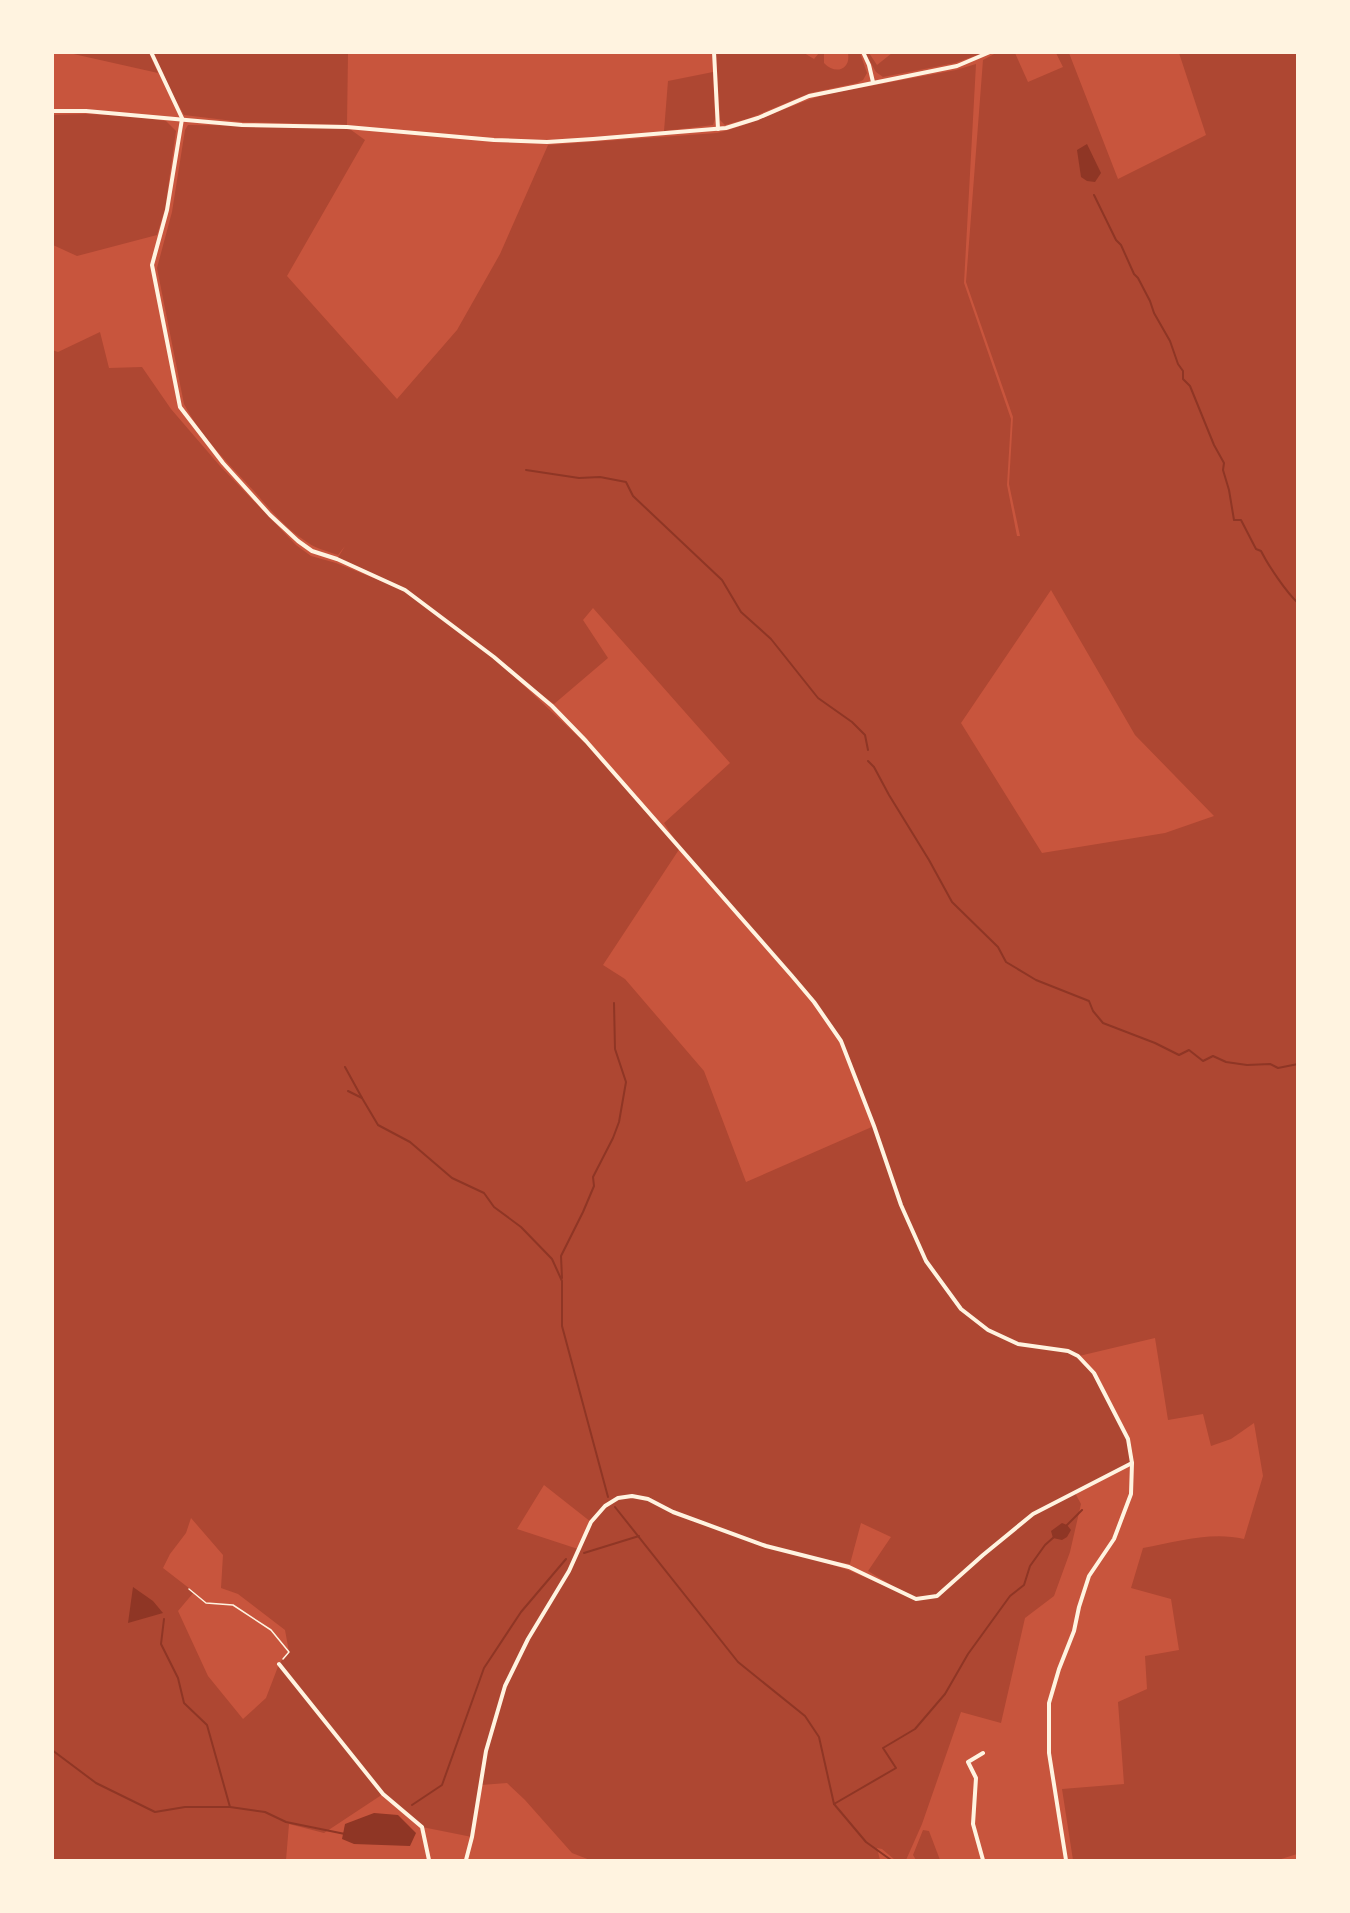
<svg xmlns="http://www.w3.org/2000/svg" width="1350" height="1913" font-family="'Roboto Condensed',sans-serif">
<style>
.green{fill:#ae4732;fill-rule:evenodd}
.water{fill:#8f3625}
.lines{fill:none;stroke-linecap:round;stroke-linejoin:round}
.stream{stroke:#8f3625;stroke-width:2}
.path{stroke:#fff3e0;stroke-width:1.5}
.minor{stroke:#fff3e0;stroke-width:4}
</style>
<rect width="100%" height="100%" fill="#c8553d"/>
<g class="green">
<path d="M 69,53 L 149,53 L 158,73 Z"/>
<path d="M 153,53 L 348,53 L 347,125 L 242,122 L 184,115 L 164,79 Z"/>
<path d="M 716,53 L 804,53 L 814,59 L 819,53 L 824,53 L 824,63 C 835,75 851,70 848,53 L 860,53 L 867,73 L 863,80 L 857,83 L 810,93 L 750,118 L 725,125 L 720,120 Z"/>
<path d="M 865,53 L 869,53 L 877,65 L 892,53 L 983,53 L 955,63 L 883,77 L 876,72 Z"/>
<path d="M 996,53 L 1015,53 L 1028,82 L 1063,67 L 1056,53 L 1069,53 L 1118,179 L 1206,135 L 1179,53 L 1296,53 L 1298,55 L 1297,1854 L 1278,1860 L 1073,1860 L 1062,1789 L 1124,1784 L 1118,1702 L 1147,1689 L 1145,1656 L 1179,1650 L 1171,1599 L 1131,1588 L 1143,1548 C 1176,1542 1211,1531 1244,1539 L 1263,1476 L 1254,1423 L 1231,1439 L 1211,1446 L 1203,1414 L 1168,1420 L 1155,1338 L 1079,1356 L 1094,1373 L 1128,1439 L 1132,1463 L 1075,1493 L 1081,1504 L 1070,1552 L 1054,1596 L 1025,1618 L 1001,1723 L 961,1712 L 922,1824 L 906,1860 L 895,1860 L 882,1849 L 877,1848 L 880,1860 L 590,1860 L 572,1853 L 525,1800 L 507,1783 L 481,1785 L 472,1837 L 422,1827 L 383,1794 L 324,1833 L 289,1824 L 286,1860 L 53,1860 L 52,350 L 58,352 L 100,332 L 109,368 L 142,367 L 171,409 L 220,466 L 296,545 L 311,556 L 336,563 L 386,583 L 337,559 L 345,546 L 338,555 C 326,551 314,548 304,540 C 285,528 269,508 254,491 C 229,464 201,437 184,404 L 157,268 L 172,212 L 185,130 L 188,125 L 347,127 L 365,140 L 287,276 L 397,399 L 457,330 L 500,254 L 548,145 L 717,133 C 755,124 789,105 827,94 L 956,70 L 976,64 L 964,283 L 1011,419 L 1007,485 L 1017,536 L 1020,536 L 1009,484 L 1013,417 L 966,282 L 983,60 ZM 1051,590 L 1135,735 L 1214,816 L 1165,833 L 1042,853 L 961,723 ZM 593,608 L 730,763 L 664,823 L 675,840 L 659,827 L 584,742 L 502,665 L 554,704 L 608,658 L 583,620 ZM 680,848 L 814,1002 L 841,1041 L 874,1126 L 746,1182 L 704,1071 L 625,979 L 603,965 ZM 544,1485 L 591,1522 L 578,1549 L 517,1529 ZM 191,1518 L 223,1555 L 221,1588 L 238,1594 L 285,1630 L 289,1652 L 279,1664 L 266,1698 L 243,1719 L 208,1676 L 178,1611 L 194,1592 L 163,1568 L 170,1554 L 186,1533 ZM 861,1523 L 891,1537 L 868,1571 L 909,1596 L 848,1570 L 811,1558 L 850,1564 Z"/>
<path d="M 713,72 L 715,119 L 713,125 L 664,131 L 668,81 Z"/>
<path d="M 86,114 L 131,116 L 166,121 L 176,131 L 165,209 L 157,235 L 77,256 L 53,245 L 52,115 Z"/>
<path d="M 923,1830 L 929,1831 L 940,1860 L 916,1860 L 913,1855 Z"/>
</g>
<g class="water">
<path d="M 1087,144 L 1101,173 L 1095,182 L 1087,181 L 1081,177 L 1077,150 Z"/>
<path d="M 1062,1523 L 1067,1525 L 1071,1530 L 1067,1537 L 1062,1540 L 1053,1538 L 1051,1531 Z"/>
<path d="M 133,1587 L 153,1601 L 163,1613 L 128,1623 Z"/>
<path d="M 374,1813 L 398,1815 L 416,1833 L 410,1846 L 354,1844 L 342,1839 L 345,1824 Z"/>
</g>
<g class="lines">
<g class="stream">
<path d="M 1094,195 L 1116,240 L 1121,245 L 1134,274 L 1138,278 L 1150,301 L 1154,313 L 1170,341 L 1178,364 L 1183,371 L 1183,379 L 1190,386 L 1214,445 L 1224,463 L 1223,470 L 1229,490 L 1234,520 L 1241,520 L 1256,549 L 1261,551 C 1268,565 1286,592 1298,603"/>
<path d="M 526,470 L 579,478 L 600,477 L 626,482 L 633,496 L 722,580 L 741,612 L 771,639 L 818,698 L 852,722 L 865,735 L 868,750"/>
<path d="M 868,761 L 874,767 L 889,795 L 929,860 L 952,902 L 998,947 L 1006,962 L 1036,980 L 1089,1001 L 1093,1011 L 1103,1023 L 1155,1043 L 1179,1055 L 1189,1050 L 1203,1061 L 1213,1056 L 1226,1062 L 1247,1065 L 1270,1064 L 1278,1068 L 1298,1064"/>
<path d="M 345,1067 L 362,1098"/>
<path d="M 348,1091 L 362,1098 L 378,1125 L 410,1142 L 452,1178 L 484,1193 L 494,1207 L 521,1227 L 552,1259 L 562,1281 L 562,1326 L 608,1497"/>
<path d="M 562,1278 L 561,1256 L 583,1212 L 594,1186 L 593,1177 L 613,1138 L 619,1122 L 626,1082 L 615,1049 L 614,1003"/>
<path d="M 615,1507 L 738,1662 L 805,1716 L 819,1737 L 834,1804 L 866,1842 L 891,1860"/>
<path d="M 1067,1525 L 1082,1510"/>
<path d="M 584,1553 L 639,1536"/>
<path d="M 164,1619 L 161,1644 L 178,1678 L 184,1703 L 207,1725 L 230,1807"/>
<path d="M 52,1750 L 96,1783 L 155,1812 L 185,1807 L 230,1807 L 265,1812 L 286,1822 L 345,1834"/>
<path d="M 834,1804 L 896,1768 L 883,1748 L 915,1729 L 945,1694 L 968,1654 L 1010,1596 L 1024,1585 L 1030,1566 L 1045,1545 L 1054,1537"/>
<path d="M 412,1805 L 442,1785 L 484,1668 L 521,1612 L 566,1559"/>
</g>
<path class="path" d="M 189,1589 L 206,1603 L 233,1605 L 271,1630 L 289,1652 L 283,1659"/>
<g class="minor">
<path d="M 151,52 L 182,118"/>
<path d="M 714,52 L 718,129"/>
<path d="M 863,52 L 869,65 L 873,82"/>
<path d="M 52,111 L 86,111 L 242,125 L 347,127 L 494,140 L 547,142 L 593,139 L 726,128 L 758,118 L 809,96 L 957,66 L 990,52"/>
<path d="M 182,119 L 167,210 L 152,265 L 180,407 L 223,463 L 270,515 L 298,541 L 312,551 L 337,559 L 405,590 L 494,657 L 552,706 L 586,741 L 792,976 L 814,1002 L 841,1041 L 874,1126 L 901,1205 L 926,1261 L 961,1309 L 988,1330 L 1018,1344 L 1068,1351 L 1078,1356 L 1094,1373 L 1128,1439 L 1132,1463 L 1131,1494 L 1114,1539 L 1089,1576 L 1079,1607 L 1074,1631 L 1059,1669 L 1049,1703 L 1049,1753 L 1066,1860"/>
<path d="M 279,1664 L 383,1794 L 422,1827 L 429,1860"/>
<path d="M 983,1753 L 968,1762 L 976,1778 L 973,1824 L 983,1860"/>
<path d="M 466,1860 L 472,1837 L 486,1751 L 505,1686 L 528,1639 L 569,1571 L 591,1522 L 605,1506 L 618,1498 L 632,1496 L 648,1499 L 673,1512 L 766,1546 L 849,1567 L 916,1599 L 937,1596 L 983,1555 L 1033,1514 L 1132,1463"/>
</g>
</g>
<rect width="1350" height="1913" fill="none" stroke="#fff3e0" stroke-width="108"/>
</svg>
